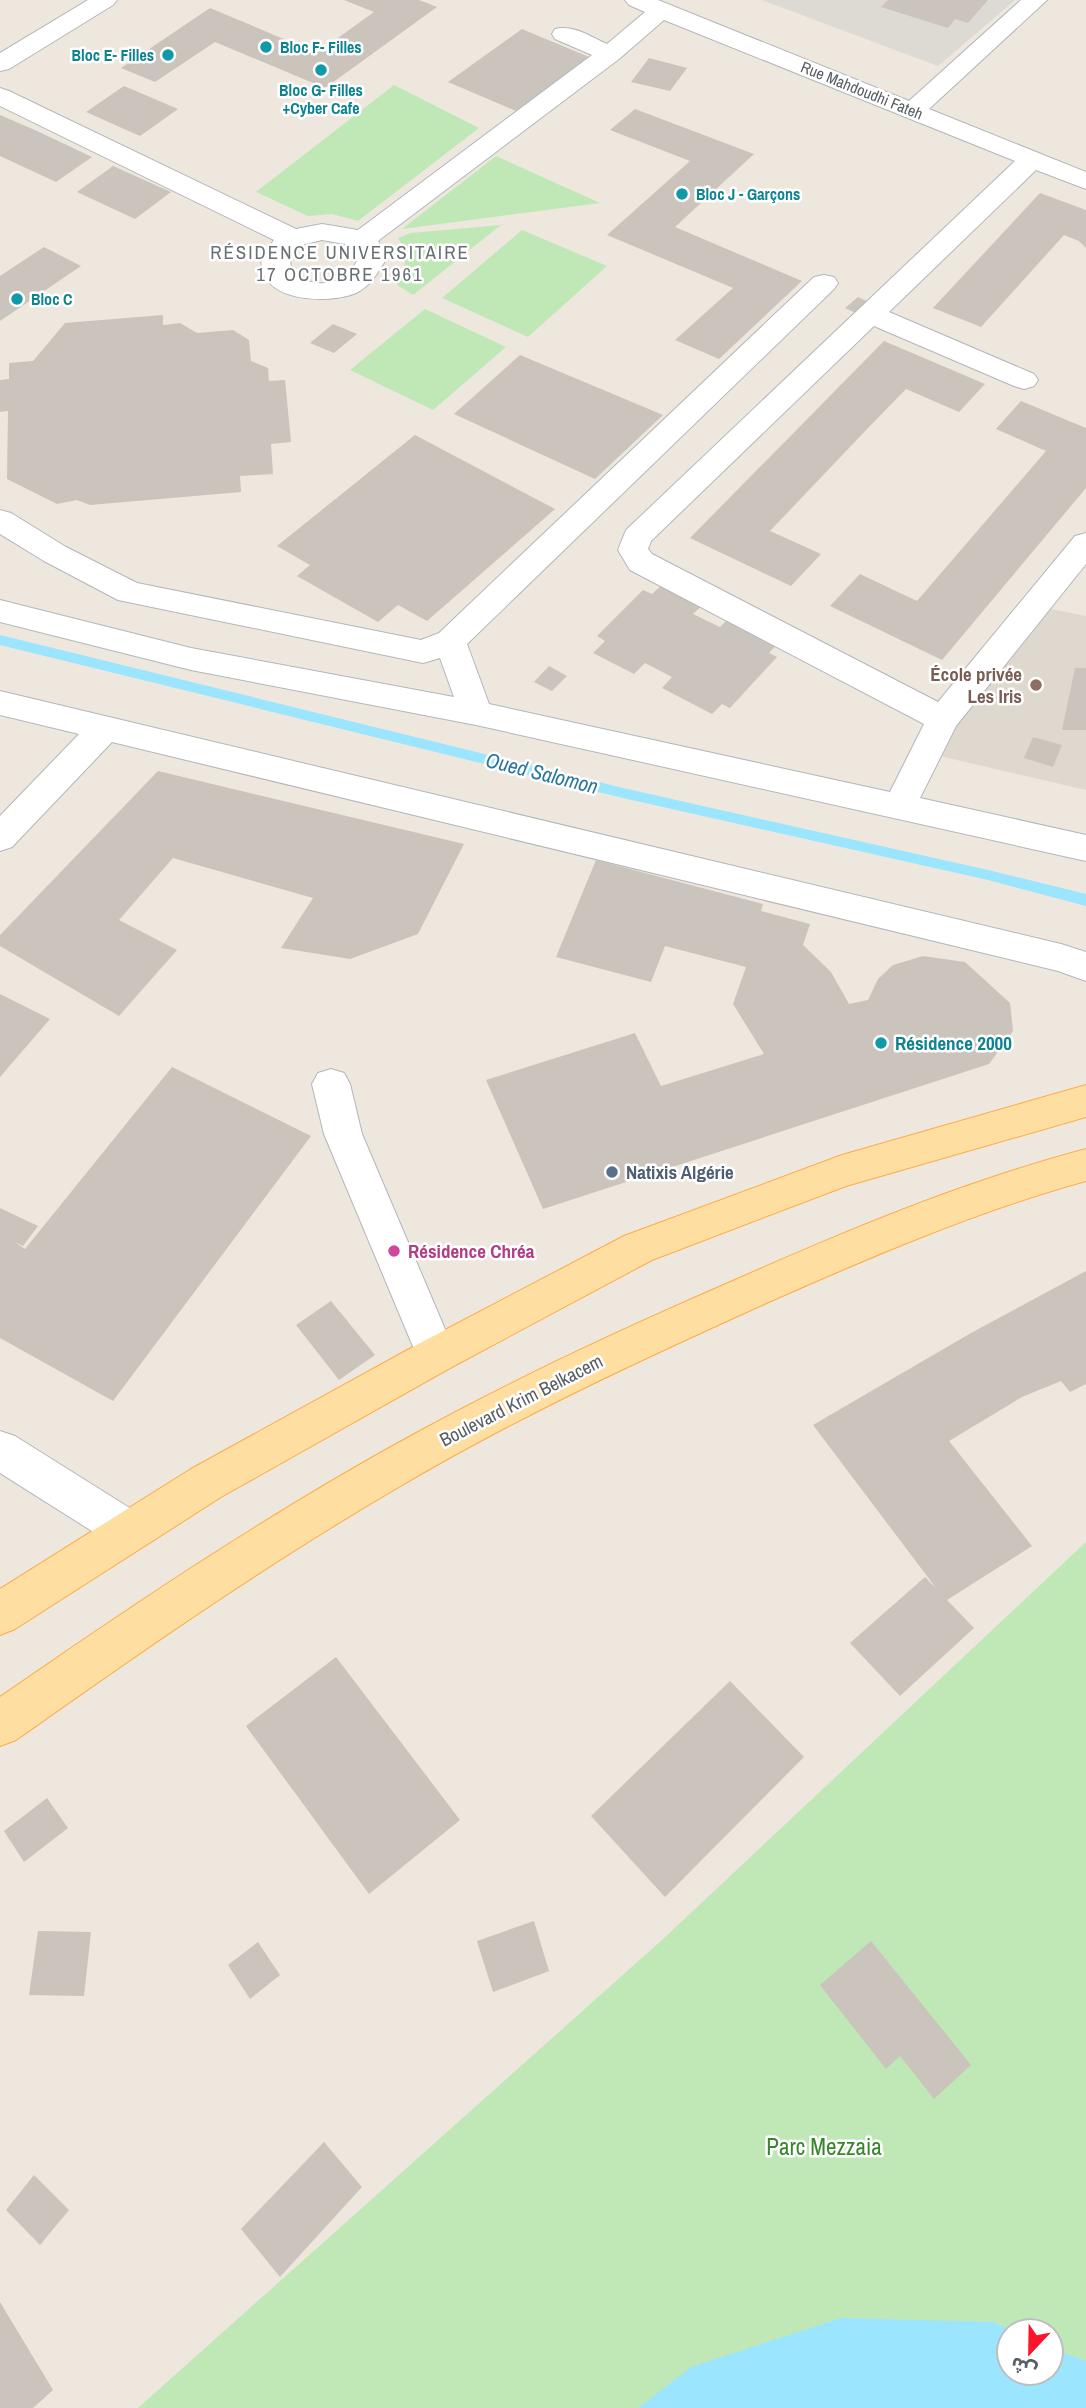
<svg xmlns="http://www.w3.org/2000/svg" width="1086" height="2408" font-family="'Archivo Narrow','Noto Sans Arabic',sans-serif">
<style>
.industrial{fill:#ddd9d3}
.education{fill:#dfd8cf}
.green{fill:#c0e8b7;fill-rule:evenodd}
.water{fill:#9ce5ff}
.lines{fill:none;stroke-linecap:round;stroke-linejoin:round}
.stream{fill:#9ce5ff;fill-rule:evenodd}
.building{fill:#cac4bd}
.minor-casing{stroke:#b2b7bb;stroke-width:2}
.major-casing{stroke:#ffaa45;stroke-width:2}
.minor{fill:#fff;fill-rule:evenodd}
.major{fill:#ffdfa1;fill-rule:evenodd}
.culture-dot{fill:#0f9aa8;stroke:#fff;stroke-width:2.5}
.education-dot{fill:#8d6e63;stroke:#fff;stroke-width:2.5}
.service-dot{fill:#5c6f8a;stroke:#fff;stroke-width:2.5}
.hotel-dot{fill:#d1479c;stroke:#fff;stroke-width:2.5}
.labels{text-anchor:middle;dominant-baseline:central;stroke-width:5;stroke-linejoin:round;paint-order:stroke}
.far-culture-label{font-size:16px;font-weight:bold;fill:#0d838f;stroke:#fff;text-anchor:start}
.far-street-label{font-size:16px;fill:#585e62;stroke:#fff}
.far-quarter-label{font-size:19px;letter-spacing:2px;fill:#697074;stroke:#fff}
.education-label{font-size:19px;font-weight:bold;fill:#785e54;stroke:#fff;text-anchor:end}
.culture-label{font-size:19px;font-weight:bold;fill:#0d838f;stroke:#fff;text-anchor:start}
.service-label{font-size:19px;font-weight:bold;fill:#4e5e75;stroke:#fff;text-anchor:start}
.hotel-label{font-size:19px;font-weight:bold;fill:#b23c85;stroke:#fff;text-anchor:start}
.street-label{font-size:19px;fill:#585e62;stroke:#fff}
.water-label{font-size:21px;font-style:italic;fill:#2a789f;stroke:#fff}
.near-park-label{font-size:23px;fill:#37862c;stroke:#fff}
</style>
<rect width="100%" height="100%" fill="#ede7de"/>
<path class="industrial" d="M 762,0 L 1015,0 L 938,66 Z"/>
<path class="education" d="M 1045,608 L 1086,616 L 1086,790 L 931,754 Z"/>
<g class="green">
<path d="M 394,85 L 479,128 L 358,221 L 332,214 L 308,216 L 256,192 Z"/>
<path d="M 496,156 L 600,203 L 402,229 Z"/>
<path d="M 501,225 L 413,295 L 397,285 C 405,268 410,255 398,238 L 411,233 Z"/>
<path d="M 522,230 L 607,266 L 528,337 L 442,298 Z"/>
<path d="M 425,309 L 506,347 L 433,410 L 350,370 Z"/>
<path d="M 1086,1542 L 1086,2408 L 138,2408 L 663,1939 ZM 1009,2331 L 1051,2331 L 1051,2373 L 1009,2373 Z"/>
</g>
<path class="water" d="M 841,2318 L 993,2322 L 1014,2331 L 1009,2331 L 1009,2373 L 1051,2373 L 1051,2348 L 1086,2361 L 1086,2408 L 638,2408 L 691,2367 Z"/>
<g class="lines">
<path class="stream" d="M 0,635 L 623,788 L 988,870 L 1086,894 L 1086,906 L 988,880 L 623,798 L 0,645 Z"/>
</g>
<g class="building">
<path d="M 344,0 L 419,0 L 437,7 L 325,88 L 215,42 L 155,82 L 121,68 L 210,8 L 317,53 L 374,12 Z"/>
<path d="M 888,0 L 988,0 L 968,23 L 955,19 L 948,28 L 881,7 Z"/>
<path d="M 522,29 L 589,57 L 516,111 L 448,82 Z"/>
<path d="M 649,58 L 687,68 L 670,91 L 631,82 Z"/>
<path d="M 124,86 L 178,109 L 140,136 L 86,112 Z"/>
<path d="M 635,109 L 754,154 L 675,227 L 802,281 L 719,359 L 675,340 L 733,288 L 607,235 L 690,161 L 610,130 Z"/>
<path d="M 0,115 L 37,131 L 92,157 L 56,182 L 0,156 Z"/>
<path d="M 113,166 L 171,192 L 135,219 L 77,192 Z"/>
<path d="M 1040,193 L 1086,210 L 1086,248 L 1079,241 L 1064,235 L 981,327 L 933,308 Z"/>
<path d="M 44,247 L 81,266 L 0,321 L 0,276 Z"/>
<path d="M 858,297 L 871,303 L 858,314 L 845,308 Z"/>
<path d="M 163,315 L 163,325 L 180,323 L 197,333 L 233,330 L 249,340 L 251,361 L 268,368 L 269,381 L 285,380 L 291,442 L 271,444 L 273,474 L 240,476 L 241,492 L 90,505 L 77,500 L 57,504 L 7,479 L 8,411 L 0,412 L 0,380 L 9,379 L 9,363 L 33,361 L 65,323 Z"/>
<path d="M 333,324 L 357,334 L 334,353 L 310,343 Z"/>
<path d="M 884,341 L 985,384 L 959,412 L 906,389 L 869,427 L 770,531 L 821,554 L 791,586 L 690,538 Z"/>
<path d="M 520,355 L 663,415 L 595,479 L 454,414 Z"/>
<path d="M 1021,401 L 1086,428 L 1086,488 L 942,660 L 830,606 L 860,574 L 917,601 L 1046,451 L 996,429 Z"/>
<path d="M 415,435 L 555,509 L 427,621 L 398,605 L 378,622 L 297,576 L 310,565 L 277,546 Z"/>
<path d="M 664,583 L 705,603 L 693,614 L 720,627 L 731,616 L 780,641 L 769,653 L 777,657 L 730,708 L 722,704 L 712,714 L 662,688 L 672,677 L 645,663 L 634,674 L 593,653 L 605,641 L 597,636 L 643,590 L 652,594 Z"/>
<path d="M 549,666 L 567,676 L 552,691 L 534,682 Z"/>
<path d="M 1075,668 L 1086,668 L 1086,730 L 1062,730 Z"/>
<path d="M 1033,737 L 1062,745 L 1053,767 L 1024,758 Z"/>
<path d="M 158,771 L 464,844 L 418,934 L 350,959 L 281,948 L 313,898 L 173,858 L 119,920 L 177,950 L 119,1016 L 0,946 L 0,935 Z"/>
<path d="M 596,860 L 763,904 L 761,911 L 810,924 L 803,945 L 831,972 L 849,1004 L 868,1000 L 878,979 L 893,965 L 923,956 L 965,962 L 1010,1003 L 1013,1031 L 989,1064 L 543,1209 L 486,1080 L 635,1033 L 661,1086 L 764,1054 L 733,1004 L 746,967 L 665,946 L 651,982 L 556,957 Z"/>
<path d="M 0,994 L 50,1019 L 0,1077 Z"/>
<path d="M 172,1067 L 311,1136 L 113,1401 L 0,1338 L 0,1208 L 38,1226 L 23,1246 L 15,1242 L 25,1249 Z"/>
<path d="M 1086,1271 L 1086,1384 L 1070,1392 L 1061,1381 L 1022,1397 L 949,1441 L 1032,1546 L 947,1600 L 974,1628 L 900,1696 L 850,1643 L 925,1577 L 936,1588 L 813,1425 L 971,1333 Z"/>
<path d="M 331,1301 L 375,1355 L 339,1380 L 296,1325 Z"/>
<path d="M 336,1657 L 460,1820 L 369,1894 L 246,1726 Z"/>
<path d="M 730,1681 L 804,1757 L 665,1897 L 591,1816 Z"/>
<path d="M 47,1798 L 68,1828 L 24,1862 L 4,1831 Z"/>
<path d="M 534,1921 L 549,1971 L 493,1992 L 477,1941 Z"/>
<path d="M 38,1931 L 91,1932 L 84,1996 L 29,1995 Z"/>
<path d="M 871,1941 L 971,2065 L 934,2099 L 900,2056 L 886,2069 L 820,1985 Z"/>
<path d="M 258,1942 L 280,1975 L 250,1999 L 228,1965 Z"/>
<path d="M 324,2142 L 362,2187 L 280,2277 L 241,2229 Z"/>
<path d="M 34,2175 L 69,2210 L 40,2245 L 6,2210 Z"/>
<path d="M 0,2302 L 53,2390 L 33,2408 L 0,2408 Z"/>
</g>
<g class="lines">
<defs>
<g id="minor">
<path d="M 88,0 L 117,0 L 113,5 L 9,69 L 0,71 L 0,53 Z"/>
<path d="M 625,0 L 658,0 L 909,101 L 1021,0 L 1047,0 L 929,109 L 1086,172 L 1086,189 L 1036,170 L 889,312 L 1034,374 L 1038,380 L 1034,386 L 1024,389 L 1014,386 L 874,326 L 651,541 L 648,549 L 652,554 L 938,702 L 1075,536 L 1086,533 L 1086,564 L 956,726 L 920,798 L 1086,835 L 1086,861 L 476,725 L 191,670 L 0,622 L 0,600 L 191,648 L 454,697 L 440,658 L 423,663 L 118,600 L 44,561 L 0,534 L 0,510 L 11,513 L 66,547 L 137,583 L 421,640 L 439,633 L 814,277 L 824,275 L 834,277 L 838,283 L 834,289 L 467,644 L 489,704 L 890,792 L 924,724 L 630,570 L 618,550 L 626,530 L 1015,161 L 664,20 L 619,59 L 378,241 L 382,248 L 385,261 C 377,274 370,286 356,293 C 328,305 254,302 262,256 L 274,240 L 0,106 L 0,88 L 9,91 L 296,229 L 322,224 L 358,230 L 592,55 L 555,39 L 552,34 L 555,29 C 573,24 591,37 607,44 L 645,12 L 629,5 ZM 322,240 L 345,244 L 356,251 L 357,261 C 343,287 313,290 291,271 L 290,256 L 305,244 Z"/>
<path d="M 0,691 L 1061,944 L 1086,952 L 1086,981 L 1058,971 L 112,742 L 12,847 L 0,851 L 0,816 L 79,734 L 0,715 Z"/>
<path d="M 331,1069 L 344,1073 L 350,1084 L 362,1134 L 456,1355 L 450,1368 L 436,1373 L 422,1368 L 324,1134 L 312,1084 L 318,1073 Z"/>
<path d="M 0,1431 L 15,1436 L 144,1517 L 150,1531 L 144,1545 L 129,1551 L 114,1545 L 0,1473 Z"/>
</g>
<g id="major">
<path d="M 1086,1085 L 1086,1117 L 846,1186 L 652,1260 L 450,1368 L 221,1497 L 15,1629 L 0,1635 L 0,1589 L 191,1469 L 422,1342 L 624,1236 L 842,1155 Z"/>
<path d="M 1086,1149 L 1086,1181 C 974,1212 868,1258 762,1305 C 636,1362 511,1420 392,1491 C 262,1567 139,1653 16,1740 L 0,1746 L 0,1697 C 136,1603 274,1510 420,1431 C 522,1375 629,1326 735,1280 C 850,1229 965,1181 1086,1149 Z"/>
</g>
</defs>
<use href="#minor" class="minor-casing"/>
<use href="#major" class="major-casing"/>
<use href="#minor" class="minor"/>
<use href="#major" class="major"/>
</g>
<g class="culture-dot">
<circle cx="266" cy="47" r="7"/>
<circle cx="168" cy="55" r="7"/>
<circle cx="321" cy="70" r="7"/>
<circle cx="682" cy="194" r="7"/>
<circle cx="17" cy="299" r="7"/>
<circle cx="881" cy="1043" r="7"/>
</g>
<circle class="education-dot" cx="1036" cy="685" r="7"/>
<circle class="service-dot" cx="612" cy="1172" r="7"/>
<circle class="hotel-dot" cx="394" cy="1251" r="7"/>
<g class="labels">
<g class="far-culture-label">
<text x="280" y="47">Bloc F- Filles</text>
<text x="154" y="55" text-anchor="end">Bloc E- Filles</text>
<text x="321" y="90" text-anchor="middle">Bloc G- Filles<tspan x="321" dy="18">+Cyber Cafe</tspan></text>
<text x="696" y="194">Bloc J - Garçons</text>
<text x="31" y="299">Bloc C</text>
</g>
<g class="far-street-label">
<text transform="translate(862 90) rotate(22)">Rue Mahdoudhi Fateh</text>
</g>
<g class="far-quarter-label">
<text x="340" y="252">RÉSIDENCE UNIVERSITAIRE<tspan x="340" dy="22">17 OCTOBRE 1961</tspan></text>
</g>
<g class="education-label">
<text x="1022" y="674">École privée<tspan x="1022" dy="22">Les Iris</tspan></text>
</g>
<g class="culture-label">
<text x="895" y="1043">Résidence 2000</text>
</g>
<g class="service-label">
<text x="626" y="1172">Natixis Algérie</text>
</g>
<g class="hotel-label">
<text x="408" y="1251">Résidence Chréa</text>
</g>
<g class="street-label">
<text transform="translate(521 1400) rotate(-27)">Boulevard Krim Belkacem</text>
</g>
<g class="water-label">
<text transform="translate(542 773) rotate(14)">Oued Salomon</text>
</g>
<g class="near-park-label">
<text x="824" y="2146">Parc Mezzaia</text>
</g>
</g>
<g transform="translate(1030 2352) rotate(202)"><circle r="33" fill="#ffffff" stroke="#bcbfc0" stroke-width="2"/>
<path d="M0-5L12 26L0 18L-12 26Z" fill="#fb162d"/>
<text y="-10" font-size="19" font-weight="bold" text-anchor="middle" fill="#585e62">ش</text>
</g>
</svg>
